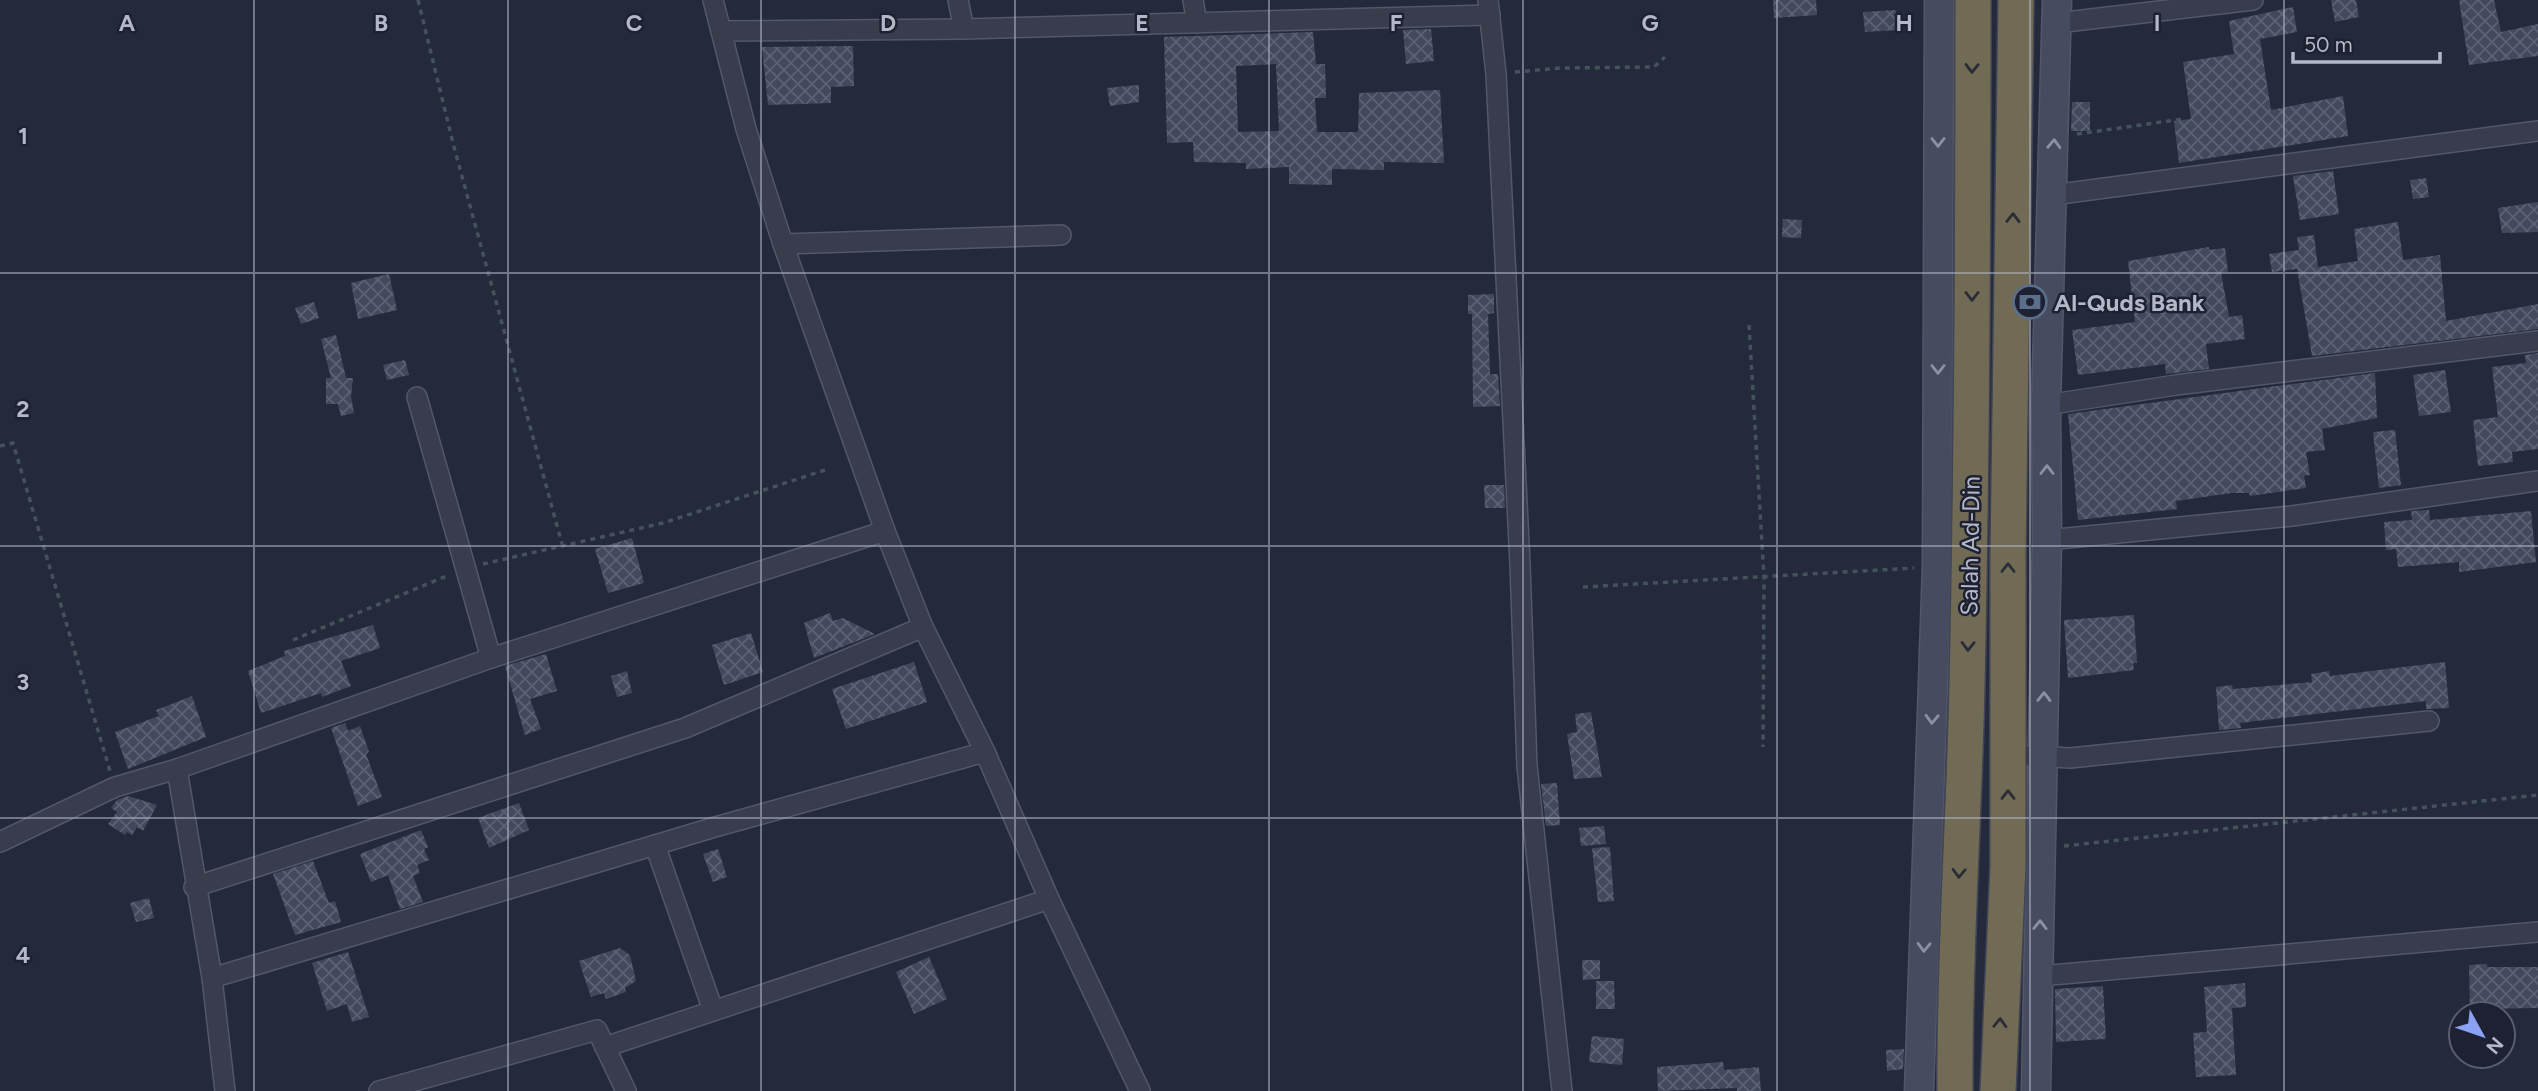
<svg xmlns="http://www.w3.org/2000/svg" width="2538" height="1091" font-family="Figtree,sans-serif">
<style>
.building{fill:url(#building-cross-hatch);fill-rule:evenodd}
.lines{fill:none;stroke-linecap:round;stroke-linejoin:round}
.street-casing{stroke:#535767;stroke-width:22}
.secondary-casing{stroke:#535767;stroke-width:31}
.highway-casing{stroke:#404454;stroke-width:38}
.path{stroke:#44535a;stroke-width:3.5;stroke-dasharray:5 5;stroke-linecap:butt}
.street{stroke:#383c4c;stroke-width:19}
.secondary{stroke:#464b5f;stroke-width:28}
.highway{stroke:#716b55;stroke-width:35}
.oneway{stroke:#2a2c36}
.oneway2{stroke:#8d91a3}
.grid{fill:none;stroke:#b3b7c7;stroke-width:2;stroke-opacity:0.55}
.labels{text-anchor:middle;dominant-baseline:central;stroke-width:5;stroke-linejoin:round;paint-order:stroke}
.poi-label{font-size:24px;font-weight:bold;fill:#b3b7c7;stroke:#1d2131;text-anchor:start}
.street-label{font-size:24px;fill:#b3b7c7;stroke:#1d2131}
.grid-label{font-size:23px;text-anchor:middle;font-weight:bold;fill:#b3b7c7;stroke:#1d2131;stroke-width:5;stroke-linejoin:round;paint-order:stroke}
</style>
<defs>
<pattern id="building-cross-hatch" width="8" height="8" patternUnits="userSpaceOnUse" patternTransform="scale(1.75)"><rect width="8" height="8" fill="#43495d"/><path d="M0 0l8 8M0 8l8-8" fill="none" stroke="#5c6173"/></pattern>
</defs>
<rect width="100%" height="100%" fill="#242a3c"/>
<g class="building">
<path d="M 1773,0 L 1816,0 L 1817,15 L 1774,18 Z"/>
<path d="M 2331,0 L 2356,0 L 2359,17 L 2335,22 Z"/>
<path d="M 2459,0 L 2494,0 L 2501,32 L 2538,24 L 2538,56 L 2469,65 Z"/>
<path d="M 2293,7 L 2297,32 L 2260,39 L 2271,110 L 2343,96 L 2348,136 L 2179,163 L 2174,121 L 2191,119 L 2183,62 L 2234,54 L 2229,21 Z"/>
<path d="M 1896,10 L 1898,30 L 1865,32 L 1863,12 Z"/>
<path d="M 1431,29 L 1434,61 L 1406,64 L 1403,30 Z"/>
<path d="M 1313,32 L 1316,64 L 1325,64 L 1326,98 L 1315,98 L 1317,132 L 1358,132 L 1359,93 L 1440,90 L 1444,163 L 1384,162 L 1384,170 L 1332,169 L 1332,185 L 1289,184 L 1289,167 L 1246,169 L 1246,163 L 1194,162 L 1193,142 L 1167,143 L 1164,37 ZM 1276,64 L 1279,131 L 1238,132 L 1236,66 Z"/>
<path d="M 853,46 L 854,86 L 831,87 L 831,103 L 768,105 L 762,47 Z"/>
<path d="M 1139,85 L 1139,102 L 1110,106 L 1107,88 Z"/>
<path d="M 2072,102 L 2090,102 L 2090,131 L 2071,131 Z"/>
<path d="M 2333,171 L 2339,214 L 2300,220 L 2293,176 Z"/>
<path d="M 2426,178 L 2429,197 L 2413,199 L 2410,180 Z"/>
<path d="M 2538,202 L 2538,232 L 2502,233 L 2498,208 Z"/>
<path d="M 1783,219 L 1802,220 L 1801,238 L 1782,237 Z"/>
<path d="M 2398,222 L 2403,260 L 2440,255 L 2446,321 L 2538,304 L 2538,329 L 2312,356 L 2297,269 L 2272,272 L 2269,254 L 2299,250 L 2297,237 L 2314,235 L 2318,267 L 2358,261 L 2354,229 Z"/>
<path d="M 2209,247 L 2209,250 L 2225,248 L 2228,272 L 2221,273 L 2229,317 L 2242,315 L 2245,339 L 2206,344 L 2209,369 L 2166,374 L 2165,364 L 2078,375 L 2072,330 L 2135,322 L 2128,261 Z"/>
<path d="M 389,274 L 397,310 L 358,319 L 351,283 Z"/>
<path d="M 1494,294 L 1494,313 L 1488,314 L 1490,374 L 1498,374 L 1500,406 L 1473,407 L 1472,314 L 1468,314 L 1468,295 Z"/>
<path d="M 314,302 L 319,318 L 301,324 L 295,308 Z"/>
<path d="M 336,335 L 346,378 L 353,378 L 351,396 L 354,413 L 341,416 L 338,404 L 326,404 L 326,378 L 331,378 L 321,339 Z"/>
<path d="M 2538,353 L 2538,449 L 2512,452 L 2513,462 L 2478,466 L 2473,420 L 2498,417 L 2492,367 L 2526,363 L 2525,355 Z"/>
<path d="M 405,360 L 409,375 L 387,380 L 383,365 Z"/>
<path d="M 2445,370 L 2451,412 L 2419,416 L 2413,375 Z"/>
<path d="M 2375,373 L 2377,418 L 2322,429 L 2325,450 L 2306,452 L 2310,475 L 2304,476 L 2306,488 L 2250,496 L 2249,493 L 2232,493 L 2176,501 L 2177,509 L 2078,520 L 2068,414 Z"/>
<path d="M 2395,430 L 2401,485 L 2379,488 L 2373,432 Z"/>
<path d="M 1484,485 L 1504,485 L 1505,508 L 1485,508 Z"/>
<path d="M 2429,510 L 2430,520 L 2531,511 L 2536,562 L 2459,572 L 2459,562 L 2398,567 L 2396,549 L 2386,550 L 2384,522 L 2412,520 L 2411,511 Z"/>
<path d="M 632,538 L 644,583 L 608,593 L 595,549 Z"/>
<path d="M 830,613 L 833,621 L 843,618 L 875,634 L 814,658 L 804,623 Z"/>
<path d="M 2134,615 L 2137,663 L 2133,663 L 2134,670 L 2068,678 L 2064,620 Z"/>
<path d="M 373,625 L 380,648 L 341,661 L 351,686 L 322,697 L 321,693 L 261,713 L 248,671 L 285,656 L 284,651 Z"/>
<path d="M 751,633 L 763,672 L 724,685 L 712,645 Z"/>
<path d="M 546,654 L 557,691 L 530,699 L 541,729 L 525,735 L 505,666 Z"/>
<path d="M 914,662 L 927,702 L 846,729 L 832,689 Z"/>
<path d="M 2445,662 L 2449,708 L 2426,709 L 2426,701 L 2240,723 L 2241,728 L 2219,730 L 2216,687 L 2232,685 L 2233,689 L 2312,682 L 2311,674 L 2329,671 L 2330,676 Z"/>
<path d="M 627,671 L 632,693 L 617,697 L 611,676 Z"/>
<path d="M 192,696 L 206,737 L 128,769 L 115,732 L 159,716 L 156,710 Z"/>
<path d="M 1591,712 L 1602,777 L 1574,779 L 1567,734 L 1577,732 L 1575,714 Z"/>
<path d="M 345,723 L 348,731 L 360,726 L 369,752 L 366,754 L 382,797 L 358,806 L 331,728 Z"/>
<path d="M 1557,783 L 1560,825 L 1546,826 L 1541,784 Z"/>
<path d="M 128,796 L 157,805 L 143,831 L 137,827 L 132,835 L 127,832 L 125,835 L 108,824 L 117,812 L 111,808 L 117,800 Z"/>
<path d="M 519,803 L 529,830 L 489,848 L 478,818 Z"/>
<path d="M 1604,826 L 1606,844 L 1581,846 L 1579,828 Z"/>
<path d="M 421,830 L 428,847 L 424,849 L 429,860 L 417,865 L 420,873 L 413,876 L 423,902 L 400,909 L 388,875 L 371,882 L 360,854 Z"/>
<path d="M 1610,847 L 1614,901 L 1598,902 L 1592,848 Z"/>
<path d="M 718,849 L 727,877 L 713,882 L 703,854 Z"/>
<path d="M 313,861 L 329,903 L 335,901 L 341,922 L 295,935 L 273,874 Z"/>
<path d="M 149,898 L 154,918 L 136,922 L 130,903 Z"/>
<path d="M 620,948 L 630,955 L 636,981 L 625,988 L 626,992 L 606,999 L 604,993 L 591,997 L 579,961 Z"/>
<path d="M 348,952 L 369,1017 L 352,1022 L 347,1004 L 327,1011 L 312,963 Z"/>
<path d="M 929,957 L 947,999 L 914,1014 L 896,972 Z"/>
<path d="M 1582,960 L 1600,960 L 1600,979 L 1583,980 Z"/>
<path d="M 2487,964 L 2487,967 L 2538,967 L 2538,1008 L 2470,1009 L 2469,965 Z"/>
<path d="M 1596,981 L 1614,981 L 1615,1009 L 1596,1009 Z"/>
<path d="M 2245,983 L 2246,1007 L 2232,1008 L 2236,1075 L 2196,1077 L 2193,1033 L 2207,1032 L 2204,987 Z"/>
<path d="M 2103,986 L 2106,1039 L 2056,1042 L 2055,989 Z"/>
<path d="M 1592,1036 L 1624,1039 L 1622,1065 L 1589,1062 Z"/>
<path d="M 1904,1049 L 1903,1069 L 1887,1071 L 1886,1050 Z"/>
<path d="M 1723,1062 L 1724,1070 L 1759,1067 L 1761,1091 L 1737,1091 L 1737,1088 L 1658,1091 L 1657,1067 Z"/>
</g>
<g class="lines">
<defs>
<g id="street">
<path d="M 713,0 L 746,129 L 783,244 L 885,531 L 923,627 L 985,752 L 1049,899 L 1140,1091"/>
<path d="M 958,0 L 964,29"/>
<path d="M 1193,0 L 1197,23"/>
<path d="M 1488,0 L 1496,74 L 1520,564 L 1527,766 L 1562,1091"/>
<path d="M 2057,23 L 2253,0"/>
<path d="M 722,31 L 964,29 L 1490,15"/>
<path d="M 2052,195 L 2538,131"/>
<path d="M 783,244 L 1061,235"/>
<path d="M 417,397 L 491,658"/>
<path d="M 2046,405 L 2176,385 L 2538,341"/>
<path d="M 2047,540 L 2292,516 L 2538,481"/>
<path d="M 2030,756 L 2070,758 L 2429,721"/>
<path d="M 177,769 L 212,978 L 225,1091"/>
<path d="M 0,842 L 115,787 L 177,769 L 491,658 L 885,531"/>
<path d="M 655,845 L 713,1010"/>
<path d="M 194,887 L 685,728 L 923,627"/>
<path d="M 2040,976 L 2538,932"/>
<path d="M 212,978 L 715,827 L 985,752"/>
<path d="M 605,1047 L 1049,899"/>
<path d="M 379,1091 L 597,1030 L 626,1091"/>
</g>
<g id="secondary">
<path d="M 1919,1091 L 1937,565 L 1939,0"/>
<path d="M 2036,1091 L 2047,540 L 2046,405 L 2057,0"/>
</g>
<g id="highway">
<path d="M 1955,1091 C 1954,956 1964,821 1967,685 C 1972,457 1973,228 1973,0"/>
<path d="M 1998,1091 L 2008,866 L 2008,554 L 2016,0"/>
</g>
</defs>
<use href="#street" class="street-casing"/>
<use href="#secondary" class="secondary-casing"/>
<use href="#highway" class="highway-casing"/>
<g class="path">
<path d="M 418,0 L 454,147 L 562,544"/>
<path d="M 1515,72 L 1561,68 L 1654,67 L 1665,57"/>
<path d="M 2077,134 L 2183,119"/>
<path d="M 1749,325 L 1764,578 L 1763,747"/>
<path d="M 0,446 L 13,443 L 110,771"/>
<path d="M 483,564 L 663,523 L 825,470"/>
<path d="M 1583,587 L 1914,568"/>
<path d="M 293,640 L 449,575"/>
<path d="M 2064,846 L 2538,795"/>
</g>
<use href="#street" class="street"/>
<use href="#secondary" class="secondary"/>
<use href="#highway" class="highway"/>
</g>
<defs><path id="oneway-chevron" d="M-2-3.5L2.5 0L-2 3.5" fill="none" stroke-width="1.6" stroke-linecap="round" stroke-linejoin="round" transform="scale(1.75)"/></defs>
<g class="oneway">
<use href="#oneway-chevron" transform="translate(1972 68) rotate(91)"/>
<use href="#oneway-chevron" transform="translate(2013 218) rotate(-89)"/>
<use href="#oneway-chevron" transform="translate(1972 296) rotate(90)"/>
<use href="#oneway-chevron" transform="translate(2008 568) rotate(-90)"/>
<use href="#oneway-chevron" transform="translate(1968 646) rotate(91)"/>
<use href="#oneway-chevron" transform="translate(2008 795) rotate(-90)"/>
<use href="#oneway-chevron" transform="translate(1959 873) rotate(92)"/>
<use href="#oneway-chevron" transform="translate(2000 1023) rotate(-88)"/>
</g>
<g class="oneway2">
<use href="#oneway-chevron" transform="translate(1938 142) rotate(90)"/>
<use href="#oneway-chevron" transform="translate(2054 144) rotate(-88)"/>
<use href="#oneway-chevron" transform="translate(1938 369) rotate(90)"/>
<use href="#oneway-chevron" transform="translate(2047 470) rotate(-90)"/>
<use href="#oneway-chevron" transform="translate(2044 697) rotate(-89)"/>
<use href="#oneway-chevron" transform="translate(1932 719) rotate(92)"/>
<use href="#oneway-chevron" transform="translate(2040 925) rotate(-89)"/>
<use href="#oneway-chevron" transform="translate(1924 947) rotate(92)"/>
</g>
<path class="grid" d="M 254,0 L 254,1091M 508,0 L 508,1091M 761,0 L 761,1091M 1015,0 L 1015,1091M 1269,0 L 1269,1091M 1523,0 L 1523,1091M 1777,0 L 1777,1091M 2030,0 L 2030,1091M 2284,0 L 2284,1091M 0,273 L 2538,273M 0,546 L 2538,546M 0,818 L 2538,818"/>
<defs>
<symbol id="bank-ring" viewBox="-11 -11 22 22"><circle r="9.5" fill="#1d2131" stroke="#5c6f8a" stroke-width="1.5"/><path d="M-6-4H6V4H-6ZM0-2.3a2.3 2.3 0 1 0 0 4.6a2.3 2.3 0 1 0 0-4.6Z" fill="#5c6f8a"/></symbol>
</defs>
<g fill-rule="evenodd">
<use href="#bank-ring" x="2011" y="283" width="38" height="38"/>
</g>
<g class="labels">
<g class="poi-label">
<text x="2054" y="302">Al-Quds Bank</text>
</g>
<g class="street-label">
<text transform="translate(1970 546) rotate(-89)">Salah Ad-Din</text>
</g>
</g>
<g class="grid-label">
<text x="127" y="31">A</text>
<text x="381" y="31">B</text>
<text x="634" y="31">C</text>
<text x="888" y="31">D</text>
<text x="1142" y="31">E</text>
<text x="1396" y="31">F</text>
<text x="1650" y="31">G</text>
<text x="1904" y="31">H</text>
<text x="2157" y="31">I</text>
<text x="23" y="144">1</text>
<text x="23" y="417">2</text>
<text x="23" y="690">3</text>
<text x="23" y="963">4</text>
</g>
<g transform="translate(2482 1035) rotate(130)"><circle r="33" fill="#1d2131" stroke="#595d6d" stroke-width="2"/>
<path d="M0-5L12 26L0 18L-12 26Z" fill="#8ba1f4"/>
<text y="-10" font-size="19" font-weight="bold" text-anchor="middle" fill="#b3b7c7">N</text>
</g>
<path d="M2293 52v10h147v-10" fill="none" stroke="#b3b7c7" stroke-width="3.5"/>
<text x="2304" y="52" font-size="21" fill="#b3b7c7" stroke="#1d2131" stroke-width="5" paint-order="stroke">50 m</text>
</svg>
